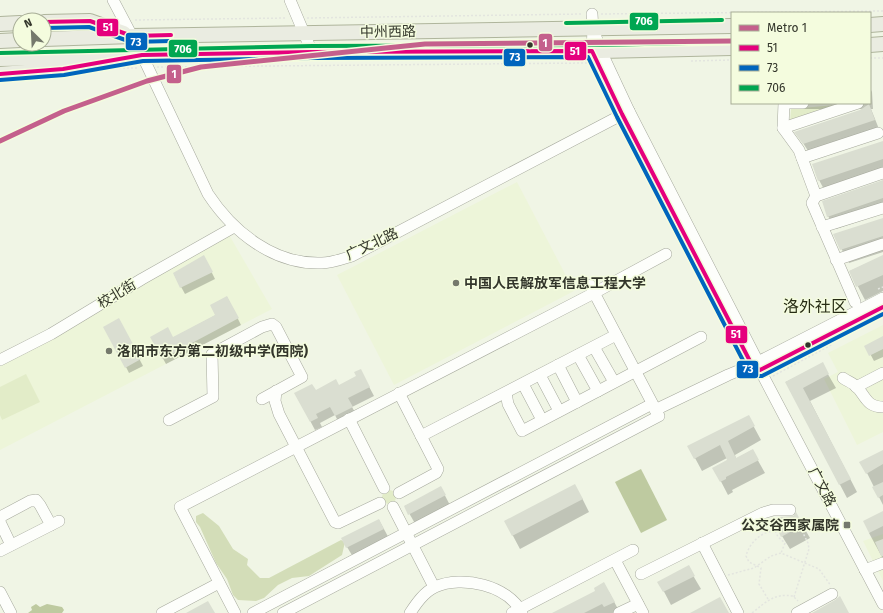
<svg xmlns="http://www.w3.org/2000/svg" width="883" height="613" font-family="'Fira Sans','Noto Sans SC',sans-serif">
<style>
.built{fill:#edf5d9}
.green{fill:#e2ecc8}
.forest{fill:#d3ddb8}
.water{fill:#becaa0}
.shadow{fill:#0003}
.building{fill:#daded1}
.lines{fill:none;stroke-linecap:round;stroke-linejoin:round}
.minor-casing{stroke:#a6a99d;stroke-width:12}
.major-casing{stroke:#afb59c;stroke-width:16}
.path{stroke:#e3e5df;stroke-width:1.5;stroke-dasharray:2 2;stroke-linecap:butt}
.minor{stroke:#fdfefb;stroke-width:11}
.major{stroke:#eaece1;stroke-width:14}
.bus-1-casing{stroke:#f4fcde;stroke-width:7}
.bus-2-casing{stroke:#f4fcde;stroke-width:7}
.bus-3-casing{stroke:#f4fcde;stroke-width:7}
.bus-1{stroke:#e5007d;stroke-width:4}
.bus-2{stroke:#0065bd;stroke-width:4}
.bus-3{stroke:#00a651;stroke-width:4}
.metro-1-casing{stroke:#f4fcde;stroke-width:8}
.metro-1{stroke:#c4608c;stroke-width:5}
.bus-dot{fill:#33362b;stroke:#f4fcde;stroke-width:1.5}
.poi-dot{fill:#75796c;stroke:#f4fcde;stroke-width:1.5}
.labels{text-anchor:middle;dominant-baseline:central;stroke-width:3;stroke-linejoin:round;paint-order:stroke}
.street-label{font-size:14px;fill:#33362b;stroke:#f4fcde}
.poi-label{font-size:14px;font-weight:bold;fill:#33362b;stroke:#f4fcde;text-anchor:start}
.quarter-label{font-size:16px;fill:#272c15;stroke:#f4fcde}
.line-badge{stroke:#f4fcde;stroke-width:1.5}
.badge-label{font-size:11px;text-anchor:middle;font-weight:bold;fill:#fff}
</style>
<rect width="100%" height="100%" fill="#f0f5e5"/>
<g class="built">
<path d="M 517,182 L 574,291 L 394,385 L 337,275 Z"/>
<path d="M 228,233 L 272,309 L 0,450 L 0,364 Z"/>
<path d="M 883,325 L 883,432 L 857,445 L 824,379 L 838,372 L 828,353 Z"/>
<path d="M 883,534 L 883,581 L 863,541 Z"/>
</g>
<g class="green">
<path d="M 846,104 L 790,122 L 791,109 Z"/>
<path d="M 26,374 L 40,402 L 2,420 L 0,415 L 0,387 Z"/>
<circle cx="389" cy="497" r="7"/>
</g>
<path class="forest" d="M 203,513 L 219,526 L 233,549 L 248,559 L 247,565 L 260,578 L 269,578 L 341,540 L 345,542 L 342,555 L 309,576 L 292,578 L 278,585 L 264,598 L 256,601 L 238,600 L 233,595 L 227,579 L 216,563 L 200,527 L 196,522 L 196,516 Z"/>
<g class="water">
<path d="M 641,469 L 667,520 L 641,533 L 615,482 Z"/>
<path d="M 36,604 L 40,607 L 47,604 L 62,607 L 64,610 L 62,613 L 28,613 L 32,610 L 31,607 Z"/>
</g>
<g class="shadow">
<path d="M 870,88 L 872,92 L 873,109 L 871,109 L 881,134 L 812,157 L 796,132 L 865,109 L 794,109 L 791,103 L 870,103 Z"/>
<path d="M 883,142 L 883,175 L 826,193 L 819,180 Z"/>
<path d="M 883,181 L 883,213 L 836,229 L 828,216 Z"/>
<path d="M 883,219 L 883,252 L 849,263 L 834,235 Z"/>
<path d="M 883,256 L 883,291 L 865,300 L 850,271 Z"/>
<path d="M 207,263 L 215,279 L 185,294 L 174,274 Z"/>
<path d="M 227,297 L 241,325 L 166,364 L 151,337 L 173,338 L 216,315 Z"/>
<path d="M 122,326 L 143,366 L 129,373 L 126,367 Z"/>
<path d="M 883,337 L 883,357 L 874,361 L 866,346 Z"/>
<path d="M 822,364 L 836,388 L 810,401 L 857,492 L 847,498 L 786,382 Z"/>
<path d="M 365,379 L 374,396 L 352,407 L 357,416 L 340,425 L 335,415 L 320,423 L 322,427 L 315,430 L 296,394 L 339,387 Z"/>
<path d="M 748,416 L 761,440 L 735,455 L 736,459 L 752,450 L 765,473 L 732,490 L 733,492 L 728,495 L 714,468 L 728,460 L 727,458 L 702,471 L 695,458 Z"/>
<path d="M 883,451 L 883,505 L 867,473 Z"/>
<path d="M 441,488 L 452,509 L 417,527 L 405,506 Z"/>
<path d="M 582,498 L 589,512 L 520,549 L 505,521 Z"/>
<path d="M 883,512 L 883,559 L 869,533 Z"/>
<path d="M 796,514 L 810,538 L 790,549 L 782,536 Z"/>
<path d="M 379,520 L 391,542 L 355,560 L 347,547 Z"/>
<path d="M 688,567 L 701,589 L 671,605 L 659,582 Z"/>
<path d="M 597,591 L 609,592 L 619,611 L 615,613 L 555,613 Z"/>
</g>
<g class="building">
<path d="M 869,104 L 875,120 L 803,144 L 794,132 L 860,110 Z"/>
<path d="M 883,141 L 883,159 L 818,181 L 812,164 Z"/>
<path d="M 883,180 L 883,198 L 827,217 L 822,201 Z"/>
<path d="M 883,218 L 883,236 L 840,250 L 833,234 Z"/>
<path d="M 204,255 L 213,272 L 180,288 L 173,273 Z"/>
<path d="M 883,255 L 883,275 L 856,287 L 849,271 Z"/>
<path d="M 227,296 L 239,318 L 162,359 L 150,337 L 168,327 L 173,337 L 215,315 L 210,305 Z"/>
<path d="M 119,318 L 141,359 L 125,368 L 103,327 Z"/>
<path d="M 883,336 L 883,349 L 869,356 L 864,346 Z"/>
<path d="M 823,362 L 829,374 L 803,388 L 851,479 L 839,485 L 785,382 Z"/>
<path d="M 361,369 L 370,387 L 348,398 L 353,407 L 335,416 L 330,407 L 316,414 L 318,418 L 310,422 L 294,393 L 312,384 L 316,390 L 336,379 L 339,385 L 356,376 L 354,372 Z"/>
<path d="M 749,415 L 755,426 L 728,441 L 736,458 L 753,449 L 759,460 L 726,477 L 726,479 L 720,482 L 712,468 L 727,460 L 720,445 L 694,459 L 687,446 Z"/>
<path d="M 883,450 L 883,464 L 866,474 L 859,462 Z"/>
<path d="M 883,482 L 883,495 L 878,498 L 872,487 Z"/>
<path d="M 575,484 L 583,499 L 512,536 L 504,521 Z"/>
<path d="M 441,486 L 446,495 L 408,515 L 404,506 Z"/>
<path d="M 883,511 L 883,526 L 869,533 L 863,521 Z"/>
<path d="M 796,512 L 803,525 L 781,537 L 773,520 L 779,517 L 793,516 Z"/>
<path d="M 379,519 L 384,529 L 346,548 L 341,538 Z"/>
<path d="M 883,539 L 883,556 L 881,556 L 875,542 Z"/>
<path d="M 689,565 L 695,576 L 663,592 L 657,582 Z"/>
<path d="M 604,582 L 615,602 L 604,607 L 602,604 L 584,613 L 552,613 L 595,591 L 594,588 Z"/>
<path d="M 840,596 L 849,613 L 812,613 L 835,600 Z"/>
<path d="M 720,597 L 729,613 L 690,613 Z"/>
<path d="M 208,601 L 215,613 L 186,613 Z"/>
</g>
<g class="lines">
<defs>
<g id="minor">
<path d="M 113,0 L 142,55 L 208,194 C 233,232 274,265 322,263 C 332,263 342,259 352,256 L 629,111"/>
<path d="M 290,0 L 312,52"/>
<path d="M 592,14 L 593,29 L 592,51 L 622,114 L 648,164"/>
<path d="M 593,29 L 601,51 L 629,111 L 758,362 L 760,370 L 883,604"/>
<path d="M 803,103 L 784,103 L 783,128 L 799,150 L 816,196 L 812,203 L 855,302"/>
<path d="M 783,128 L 858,103"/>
<path d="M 802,158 L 878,133"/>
<path d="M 816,196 L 883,173"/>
<path d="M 822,227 L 883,208"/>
<path d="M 836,260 L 883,244"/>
<path d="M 594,347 L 614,382"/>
<path d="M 578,355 L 598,391"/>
<path d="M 0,360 L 51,334 L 142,279 L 234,227"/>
<path d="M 558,365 L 577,402"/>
<path d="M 760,370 L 883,307"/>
<path d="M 540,375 L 559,411"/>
<path d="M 843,378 C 847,381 853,383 857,387 C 866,397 867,407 883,407"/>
<path d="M 523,384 L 542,420"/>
<path d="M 856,387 L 883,373"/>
<path d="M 276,391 L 275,401 L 279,414 L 335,522 L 338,523 L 380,503"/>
<path d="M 506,393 L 508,404 L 522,431 L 701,337"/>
<path d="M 655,410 L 728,375 L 752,365 L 883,298"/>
<path d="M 349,419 L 384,488"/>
<path d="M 169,420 L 213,397 L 212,354 L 262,327 L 272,324 L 276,327 L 302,377 L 262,399"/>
<path d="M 421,436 L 616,335"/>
<path d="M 399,493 L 436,473 L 438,469 L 399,393"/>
<path d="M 393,507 L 434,587"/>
<path d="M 0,519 L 2,516 L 30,501 L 36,500 L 40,505 L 51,525"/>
<path d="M 0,522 L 11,545"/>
<path d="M 702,543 L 738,613"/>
<path d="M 0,551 L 59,521"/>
<path d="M 615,560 L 643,613"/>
<path d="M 865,570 L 883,563"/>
<path d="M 641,574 L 763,513 L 773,510 L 790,510"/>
<path d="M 0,592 L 11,613"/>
<path d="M 162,613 L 219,583"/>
<path d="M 235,613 L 180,507 L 594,293 L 666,254"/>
<path d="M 253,613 L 652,404"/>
<path d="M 283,613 L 659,416 L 590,285"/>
<path d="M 410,613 C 416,604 424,592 435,587 C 462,575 508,585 522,613"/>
<path d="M 512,613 L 633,550"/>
<path d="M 619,613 L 638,604"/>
<path d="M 797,613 L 832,594"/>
</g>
<g id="major">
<path d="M 44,22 L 90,21 L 124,33"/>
<path d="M 0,24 L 20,23"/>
<path d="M 870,25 L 883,24"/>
<path d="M 44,39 L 132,36 L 732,26"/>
<path d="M 0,41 L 20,40"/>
<path d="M 870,45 L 883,44"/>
<path d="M 0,59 L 312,52 L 601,51 L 732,48"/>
<path d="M 0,74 L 63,69 L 92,64"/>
</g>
</defs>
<use href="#minor" class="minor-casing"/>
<use href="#major" class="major-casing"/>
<g class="path">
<path d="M 601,14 L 883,11"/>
<path d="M 307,18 L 583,14"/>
<path d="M 135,20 L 287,18"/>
<path d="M 870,58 L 883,58"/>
<path d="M 691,61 L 732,60"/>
<path d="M 157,67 L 587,63"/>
<path d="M 119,68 L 137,68"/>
<path d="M 878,289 L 883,287"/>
<path d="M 773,376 L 833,344"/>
<path d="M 770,520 L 778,537 L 785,543 L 781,553"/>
<path d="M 728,575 L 754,568 L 771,556 L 781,553 L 819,569 L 831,586"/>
<path d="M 794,597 L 809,549 L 808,543 L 801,529"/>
<path d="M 768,599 L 759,584 L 761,568 L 749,562 L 746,556 C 749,543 762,531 775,531"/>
<path d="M 752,613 C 766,602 774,593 793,596 L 798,601"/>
</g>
<use href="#minor" class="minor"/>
<use href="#major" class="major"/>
<defs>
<g id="bus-1">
<path d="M 44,22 L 90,21 L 132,36 L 171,35"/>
<path d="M 0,74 L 63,69 L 142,55 L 312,52 L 592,51 L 622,114 L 752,365 L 760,370 L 883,307"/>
</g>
<g id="bus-2">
<path d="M 44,28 L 89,27 L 131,42 L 171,41"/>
<path d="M 0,80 L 64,75 L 143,61 L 312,58 L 588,57 L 617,117 L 748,370 L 758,376 L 762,376 L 883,314"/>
</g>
<g id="bus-3">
<path d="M 566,23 L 722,20"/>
<path d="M 0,53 L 312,46 L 601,45 L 732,42"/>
</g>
</defs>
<use href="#bus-1" class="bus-1-casing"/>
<use href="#bus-2" class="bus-2-casing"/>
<use href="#bus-3" class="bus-3-casing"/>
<use href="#bus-1" class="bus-1"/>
<use href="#bus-2" class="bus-2"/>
<use href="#bus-3" class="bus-3"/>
<defs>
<path id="metro-1" d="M 0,141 L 64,111 L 147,81 L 201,67 L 425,44 L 732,41"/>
</defs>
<use href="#metro-1" class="metro-1-casing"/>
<use href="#metro-1" class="metro-1"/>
</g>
<g class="bus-dot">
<circle cx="530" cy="45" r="3.5"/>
<circle cx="808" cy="345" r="3.5"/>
</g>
<g class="poi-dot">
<circle cx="456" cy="283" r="4"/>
<circle cx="109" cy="351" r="4"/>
<rect x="843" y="521" width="8" height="8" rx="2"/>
</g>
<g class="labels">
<g class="street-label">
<text transform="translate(388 32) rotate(-1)">中州西路</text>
<text transform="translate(372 244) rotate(-25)">广文北路</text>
<text transform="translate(117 294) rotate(-31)">校北街</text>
<text transform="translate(822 487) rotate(62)">广文路</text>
</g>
<g class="poi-label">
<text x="464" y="283">中国人民解放军信息工程大学</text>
<text x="117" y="351">洛阳市东方第二初级中学(西院)</text>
<text x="839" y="525" text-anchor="end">公交谷西家属院</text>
</g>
<g class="quarter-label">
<text x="815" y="306">洛外社区</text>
</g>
</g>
<g class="line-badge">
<rect x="629" y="12" width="30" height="19" rx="4" fill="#00a651"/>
<rect x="96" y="18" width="23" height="19" rx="4" fill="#e5007d"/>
<rect x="125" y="32" width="23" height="19" rx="4" fill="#0065bd"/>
<rect x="538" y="33" width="15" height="19" rx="4" fill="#c4608c"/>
<rect x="168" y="39" width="30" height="19" rx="4" fill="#00a651"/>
<rect x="564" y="41" width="23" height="20" rx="4" fill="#e5007d"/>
<rect x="503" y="48" width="23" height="19" rx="4" fill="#0065bd"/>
<rect x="166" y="64" width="16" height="20" rx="4" fill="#c4608c"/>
<rect x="725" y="325" width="23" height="19" rx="4" fill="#e5007d"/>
<rect x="736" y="360" width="23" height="19" rx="4" fill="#0065bd"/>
</g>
<g class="badge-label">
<text x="644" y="25">706</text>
<text x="108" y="31">51</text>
<text x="136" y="46">73</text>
<text x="545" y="47">1</text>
<text x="183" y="53">706</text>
<text x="575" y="55">51</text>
<text x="515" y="61">73</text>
<text x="174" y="78">1</text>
<text x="736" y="338">51</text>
<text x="748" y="373">73</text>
</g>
<rect x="731" y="12" width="140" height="92" fill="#f4fcde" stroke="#a7ad96"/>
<rect x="739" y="25" width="20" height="6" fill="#c4608c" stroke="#a7ad96"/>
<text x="767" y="32" font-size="12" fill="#33362b">Metro 1</text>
<rect x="739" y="45" width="20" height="6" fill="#e5007d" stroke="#a7ad96"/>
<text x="767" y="52" font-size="12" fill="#33362b">51</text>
<rect x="739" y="65" width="20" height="6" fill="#0065bd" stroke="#a7ad96"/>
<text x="767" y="72" font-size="12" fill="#33362b">73</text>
<rect x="739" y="85" width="20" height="6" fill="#00a651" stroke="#a7ad96"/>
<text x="767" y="92" font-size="12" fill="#33362b">706</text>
<g transform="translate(32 32) rotate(336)"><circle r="19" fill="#f4fcde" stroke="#a7ad96"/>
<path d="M0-3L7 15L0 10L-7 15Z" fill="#75796c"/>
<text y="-6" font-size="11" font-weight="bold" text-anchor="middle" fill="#33362b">N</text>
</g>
</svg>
